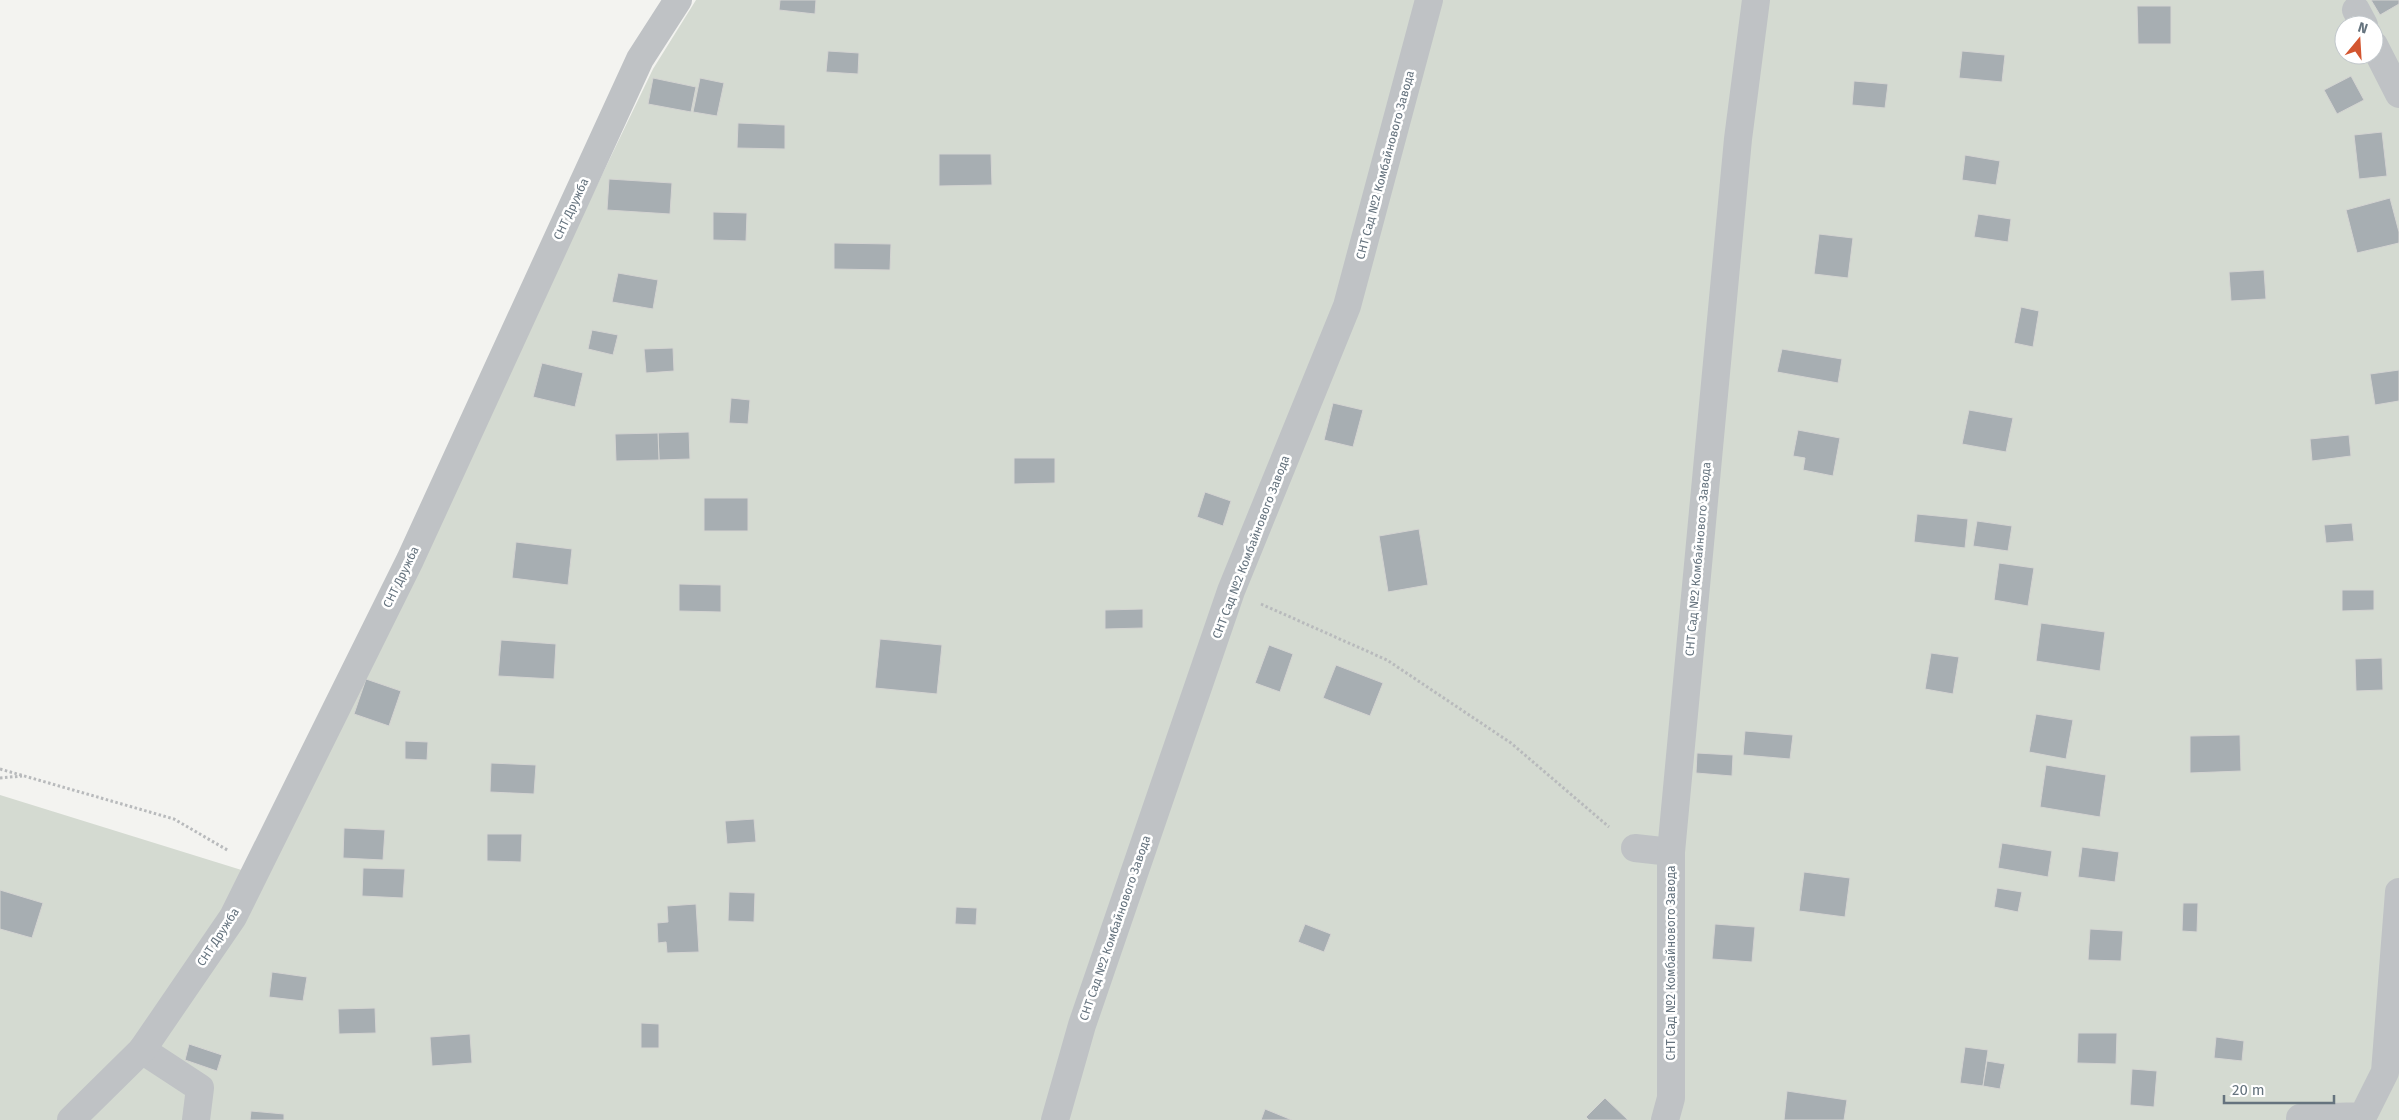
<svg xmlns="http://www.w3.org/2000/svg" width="2399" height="1120" font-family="'Fira Sans',sans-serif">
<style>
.garden{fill:#d4dad1;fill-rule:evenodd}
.building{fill:#a7aeb2;stroke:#d4d4d2}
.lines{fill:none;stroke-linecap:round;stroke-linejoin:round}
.path{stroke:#b8babc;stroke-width:3;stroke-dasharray:2.5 2.5;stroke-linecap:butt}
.minor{stroke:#bfc2c5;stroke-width:28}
.labels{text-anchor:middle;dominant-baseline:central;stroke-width:5;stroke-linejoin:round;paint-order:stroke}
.street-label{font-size:12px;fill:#65737e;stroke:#fff}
</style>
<rect width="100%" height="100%" fill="#f3f3f0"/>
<path class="garden" d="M 696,0 L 2399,0 L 2399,1120 L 0,1120 L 0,795 L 264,877 L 653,69 ZM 2344,25 L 2374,25 L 2374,55 L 2344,55 Z"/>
<g class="building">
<path d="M 780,0 L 816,0 L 815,14 L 779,10 Z"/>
<path d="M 2371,0 L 2399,0 L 2399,4 L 2380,15 Z"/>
<path d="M 2137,6 L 2171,6 L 2171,44 L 2138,44 Z"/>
<path d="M 828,51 L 859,53 L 858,74 L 826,72 Z"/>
<path d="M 1962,51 L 2005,55 L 2002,82 L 1959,78 Z"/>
<path d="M 2351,76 L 2364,100 L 2337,114 L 2324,90 Z"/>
<path d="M 653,78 L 696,87 L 691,112 L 648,104 Z"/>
<path d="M 700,78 L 724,83 L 717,116 L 693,112 Z"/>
<path d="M 1854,81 L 1888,84 L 1885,108 L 1852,105 Z"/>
<path d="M 738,123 L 785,125 L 785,149 L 737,148 Z"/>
<path d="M 2382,132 L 2387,176 L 2359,179 L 2354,135 Z"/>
<path d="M 939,154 L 991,154 L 992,185 L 939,186 Z"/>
<path d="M 1965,155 L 2000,161 L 1996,185 L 1962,180 Z"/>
<path d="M 609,179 L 672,183 L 670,214 L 607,210 Z"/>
<path d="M 2390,198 L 2399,232 L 2399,243 L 2357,253 L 2346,210 Z"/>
<path d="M 713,212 L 747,213 L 746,241 L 713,240 Z"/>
<path d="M 1978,214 L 2011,219 L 2008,242 L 1974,237 Z"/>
<path d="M 1819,234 L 1853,238 L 1848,278 L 1814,274 Z"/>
<path d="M 834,243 L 891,244 L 890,270 L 834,269 Z"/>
<path d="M 2264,270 L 2266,299 L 2231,301 L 2229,272 Z"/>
<path d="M 618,273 L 658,280 L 653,309 L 612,302 Z"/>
<path d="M 2021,307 L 2039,311 L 2033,347 L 2014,343 Z"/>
<path d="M 592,330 L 618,335 L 613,355 L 588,349 Z"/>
<path d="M 673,348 L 674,371 L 646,373 L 644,349 Z"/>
<path d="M 1782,349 L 1842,359 L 1838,383 L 1777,372 Z"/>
<path d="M 542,363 L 583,373 L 575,407 L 533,397 Z"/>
<path d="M 2399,370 L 2399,401 L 2375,405 L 2370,374 Z"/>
<path d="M 731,398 L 750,400 L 748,424 L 729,423 Z"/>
<path d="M 1333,403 L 1363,410 L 1353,447 L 1324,440 Z"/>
<path d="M 1969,410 L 2013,418 L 2006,452 L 1962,444 Z"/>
<path d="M 1798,430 L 1840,438 L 1833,476 L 1803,470 L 1805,458 L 1793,456 Z"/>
<path d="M 689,432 L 690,459 L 659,460 L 658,433 Z"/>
<path d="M 658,433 L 659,460 L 616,461 L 615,434 Z"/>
<path d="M 2349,435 L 2351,456 L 2312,461 L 2310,439 Z"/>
<path d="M 1014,458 L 1055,458 L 1055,483 L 1014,484 Z"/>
<path d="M 1205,492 L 1231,501 L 1223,526 L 1197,517 Z"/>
<rect x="704" y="498" width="44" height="33"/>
<path d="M 1917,514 L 1968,519 L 1965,548 L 1914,542 Z"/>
<path d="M 1977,521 L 2012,526 L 2008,551 L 1973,546 Z"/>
<path d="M 2352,523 L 2354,541 L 2326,543 L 2324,525 Z"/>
<path d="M 1419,529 L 1428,585 L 1388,592 L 1379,536 Z"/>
<path d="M 516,542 L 572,549 L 568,585 L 512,578 Z"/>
<path d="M 1999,563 L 2034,568 L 2028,606 L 1994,600 Z"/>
<path d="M 679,584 L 721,585 L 721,612 L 679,611 Z"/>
<path d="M 2342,590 L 2374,590 L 2374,610 L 2342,611 Z"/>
<path d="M 1143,609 L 1143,628 L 1105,629 L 1105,610 Z"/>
<path d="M 2041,623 L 2105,632 L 2100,671 L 2036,661 Z"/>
<path d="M 880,639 L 942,645 L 937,694 L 875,688 Z"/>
<path d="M 501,640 L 556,644 L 554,679 L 498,676 Z"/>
<path d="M 1269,645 L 1293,654 L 1280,692 L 1255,683 Z"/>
<path d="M 1931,653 L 1959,657 L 1953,694 L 1925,689 Z"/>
<path d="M 2382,658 L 2383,690 L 2356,691 L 2355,659 Z"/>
<path d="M 1336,665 L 1383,683 L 1370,716 L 1323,698 Z"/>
<path d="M 366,679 L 401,691 L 389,726 L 354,714 Z"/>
<path d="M 2036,714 L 2073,720 L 2066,759 L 2029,752 Z"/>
<path d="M 1745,731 L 1793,735 L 1790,759 L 1743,755 Z"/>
<path d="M 2240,735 L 2241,771 L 2190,773 L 2190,736 Z"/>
<path d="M 405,741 L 428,742 L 427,760 L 405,759 Z"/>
<path d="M 1697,753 L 1733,755 L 1732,776 L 1696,773 Z"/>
<path d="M 491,763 L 536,765 L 534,794 L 490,792 Z"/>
<path d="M 2046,765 L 2106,775 L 2100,817 L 2040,807 Z"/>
<path d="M 754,819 L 756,842 L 727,844 L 725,821 Z"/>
<path d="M 344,828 L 385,830 L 383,860 L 343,858 Z"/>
<path d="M 487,834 L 522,834 L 521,862 L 487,861 Z"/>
<path d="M 2002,843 L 2052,851 L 2048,877 L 1998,868 Z"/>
<path d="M 2082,847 L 2119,852 L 2115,882 L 2078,877 Z"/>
<path d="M 363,868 L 405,869 L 403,898 L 362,896 Z"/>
<path d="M 1804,872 L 1850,878 L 1845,917 L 1799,911 Z"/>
<path d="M 1997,888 L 2022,892 L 2018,912 L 1994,907 Z"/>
<path d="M 0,890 L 43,903 L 32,938 L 0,929 Z"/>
<path d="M 729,892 L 755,893 L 754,922 L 728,921 Z"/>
<path d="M 2183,903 L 2198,903 L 2197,932 L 2182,931 Z"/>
<path d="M 696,904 L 699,952 L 667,953 L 666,942 L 658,943 L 657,923 L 668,922 L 667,906 Z"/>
<path d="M 956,907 L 977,908 L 976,925 L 955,924 Z"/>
<path d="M 1305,924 L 1331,934 L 1324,952 L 1298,942 Z"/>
<path d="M 1715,924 L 1755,927 L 1752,962 L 1712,959 Z"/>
<path d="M 2090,929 L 2123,931 L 2121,961 L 2088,960 Z"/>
<path d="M 272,972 L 307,977 L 303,1001 L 269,997 Z"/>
<path d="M 375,1008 L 376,1033 L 339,1034 L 338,1009 Z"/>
<path d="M 641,1023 L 659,1024 L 659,1048 L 641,1048 Z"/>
<path d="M 2078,1033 L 2117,1033 L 2116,1064 L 2077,1063 Z"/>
<path d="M 470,1034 L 472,1063 L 432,1066 L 430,1037 Z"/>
<path d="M 2216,1037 L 2244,1041 L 2242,1061 L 2214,1058 Z"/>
<path d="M 189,1044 L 222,1055 L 217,1071 L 185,1060 Z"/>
<path d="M 1965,1047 L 1988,1050 L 1983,1086 L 1960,1083 Z"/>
<path d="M 1987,1061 L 2005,1064 L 2000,1089 L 1983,1086 Z"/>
<path d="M 2132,1069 L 2157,1071 L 2154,1107 L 2130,1105 Z"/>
<path d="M 1787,1091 L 1847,1100 L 1844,1120 L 1784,1120 Z"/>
<path d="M 1605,1098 L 1628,1120 L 1589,1120 L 1586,1117 Z"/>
<path d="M 1265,1109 L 1292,1120 L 1261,1120 Z"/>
<path d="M 251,1111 L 284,1114 L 284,1120 L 250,1120 Z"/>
</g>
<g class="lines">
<g class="path">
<path d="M 1261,604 L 1387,660 L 1511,743 L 1609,827"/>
<path d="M 0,769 L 174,819 L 229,851"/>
<path d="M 0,778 L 22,776"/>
</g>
<g class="minor">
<path d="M 2356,10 L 2364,25"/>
<path d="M 2374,45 L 2399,94"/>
<path d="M 1635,848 L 1671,852"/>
<path d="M 142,1050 L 200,1088 L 196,1120"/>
<path d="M 2300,1118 L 2363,1116 L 2385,1072 L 2399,892"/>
<path d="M 71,1120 L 142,1050 L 233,917 L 410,560 L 640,59 L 678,0"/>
<path d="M 1055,1120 L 1082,1025 L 1231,591 L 1347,306 L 1429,0"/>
<path d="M 1665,1120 L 1671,1098 L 1671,852 L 1738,139 L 1756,0"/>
</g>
</g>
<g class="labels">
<g class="street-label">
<text transform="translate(1385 165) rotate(-75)">СНТ Сад №2 Комбайнового Завода</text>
<text transform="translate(571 209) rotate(-65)">СНТ Дружба</text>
<text transform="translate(1251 547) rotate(-69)">СНТ Сад №2 Комбайнового Завода</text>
<text transform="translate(1698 559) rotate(-85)">СНТ Сад №2 Комбайнового Завода</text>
<text transform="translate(401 577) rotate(-64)">СНТ Дружба</text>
<text transform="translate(1115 928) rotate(-71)">СНТ Сад №2 Комбайнового Завода</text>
<text transform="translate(218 937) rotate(-57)">СНТ Дружба</text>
<text transform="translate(1671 963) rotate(-90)">СНТ Сад №2 Комбайнового Завода</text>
</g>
</g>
<g transform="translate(2359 40) rotate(18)"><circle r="24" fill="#ffffff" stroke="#c1c7cb"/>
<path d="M0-4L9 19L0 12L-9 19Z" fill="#d3552f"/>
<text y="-8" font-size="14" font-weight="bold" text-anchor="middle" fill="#65737e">N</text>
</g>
<path d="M2224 1095v8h110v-8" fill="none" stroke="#65737e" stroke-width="2.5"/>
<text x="2232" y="1095" font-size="15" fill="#65737e" stroke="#ffffff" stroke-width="4" paint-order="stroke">20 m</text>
</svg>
